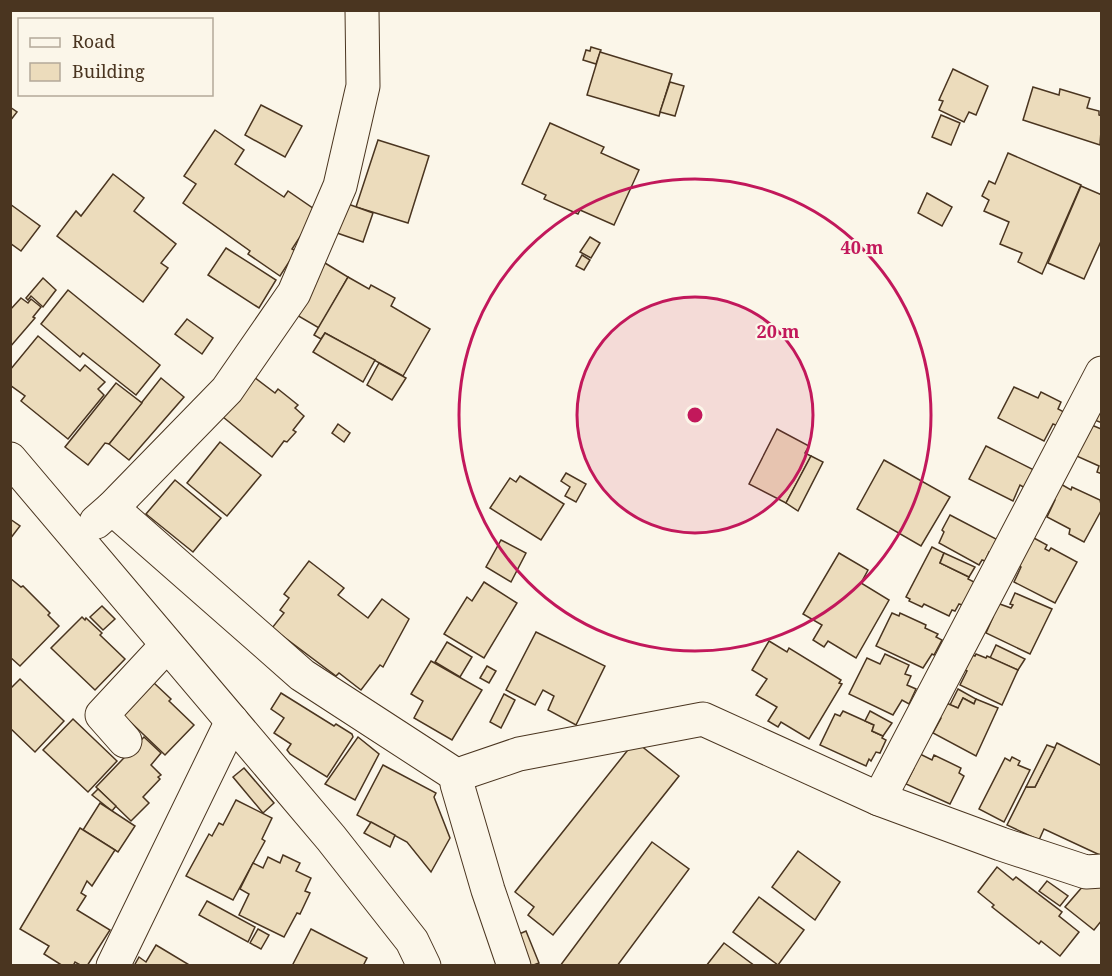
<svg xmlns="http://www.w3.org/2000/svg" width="1112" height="976" font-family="'Noto Serif',serif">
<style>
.building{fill:#ecdcbc;stroke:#4a3520;stroke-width:1.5}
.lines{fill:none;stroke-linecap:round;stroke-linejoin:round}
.minor-casing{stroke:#4a3520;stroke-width:35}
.minor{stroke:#fbf6e9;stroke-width:33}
.ring{fill:none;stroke:#c2185b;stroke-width:3}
.centre{fill:#c2185b;stroke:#fbf6e9;stroke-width:3}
.ring-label{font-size:18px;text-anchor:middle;font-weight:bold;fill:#c2185b;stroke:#fbf6e9;stroke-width:4.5;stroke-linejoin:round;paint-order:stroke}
</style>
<rect width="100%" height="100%" fill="#fbf6e9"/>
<g class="building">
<path d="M 591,47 L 601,50 L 596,64 L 583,60 L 586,50 L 590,51 Z"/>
<path d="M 600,52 L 672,74 L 659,116 L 587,95 Z"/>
<path d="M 953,69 L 988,86 L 976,115 L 969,112 L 964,122 L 939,110 L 943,101 L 939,100 Z"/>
<path d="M 670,82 L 684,86 L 675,116 L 660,112 Z"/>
<path d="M 1033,87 L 1059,95 L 1060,89 L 1090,98 L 1087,108 L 1099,111 L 1099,115 L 1102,116 L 1100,145 L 1023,120 Z"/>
<path d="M 261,105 L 302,126 L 285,157 L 245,135 Z"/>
<path d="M 10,107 L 17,112 L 10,121 Z"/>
<path d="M 941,115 L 960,123 L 951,145 L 932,137 Z"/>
<path d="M 550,123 L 604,147 L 601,153 L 639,170 L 614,225 L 580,210 L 578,214 L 544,199 L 546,195 L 522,184 Z"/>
<path d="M 215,130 L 244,150 L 235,164 L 284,197 L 288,191 L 317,211 L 292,249 L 296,251 L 280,276 L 248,254 L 250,251 L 183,203 L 196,184 L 184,176 Z"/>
<path d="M 378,140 L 429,156 L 408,223 L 356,207 Z"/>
<path d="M 1008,153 L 1081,185 L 1042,274 L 1018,262 L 1022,253 L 1000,244 L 1009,222 L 984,211 L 989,200 L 982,196 L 989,181 L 995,184 Z"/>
<path d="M 113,174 L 144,198 L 134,211 L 176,244 L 161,263 L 168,268 L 143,302 L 57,236 L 76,211 L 81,216 Z"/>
<path d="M 1081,186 L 1102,195 L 1102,239 L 1084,279 L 1048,263 Z"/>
<path d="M 927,193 L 952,207 L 942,226 L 918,213 Z"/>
<path d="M 10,204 L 40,226 L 21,251 L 10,243 Z"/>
<path d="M 348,204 L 373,213 L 363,242 L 337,233 Z"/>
<path d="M 590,237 L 600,243 L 591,258 L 580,252 Z"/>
<path d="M 226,248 L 276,280 L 259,308 L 208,275 Z"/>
<path d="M 582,255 L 590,260 L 584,270 L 576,266 Z"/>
<path d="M 325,263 L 348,277 L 319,328 L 295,314 Z"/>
<path d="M 348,277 L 369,289 L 371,285 L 395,298 L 391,306 L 430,329 L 403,376 L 325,333 L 321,339 L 314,335 Z"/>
<path d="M 43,278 L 56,290 L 43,307 L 31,296 L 28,300 L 26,298 Z"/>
<path d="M 68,290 L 160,365 L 136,395 L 83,353 L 80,357 L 41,324 Z"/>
<path d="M 21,298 L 28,303 L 31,299 L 41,307 L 33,317 L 35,318 L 10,347 L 10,310 Z"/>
<path d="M 187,319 L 213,338 L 202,354 L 175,334 Z"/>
<path d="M 325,333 L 375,360 L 363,382 L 313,352 Z"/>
<path d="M 38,336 L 80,371 L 85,365 L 105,382 L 98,389 L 104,395 L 68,439 L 21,401 L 25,396 L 10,385 L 10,370 Z"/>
<path d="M 379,363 L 406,378 L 392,400 L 367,385 Z"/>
<path d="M 254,377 L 275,393 L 278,389 L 298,405 L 295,408 L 304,416 L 293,430 L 296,432 L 287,442 L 284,441 L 272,457 L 223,417 Z"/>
<path d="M 161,378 L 184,397 L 129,460 L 109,444 Z"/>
<path d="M 116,383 L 142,403 L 109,444 L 105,443 L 88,465 L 65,447 Z"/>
<path d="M 1014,387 L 1038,398 L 1041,392 L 1061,402 L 1058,409 L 1064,412 L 1058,426 L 1053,424 L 1044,441 L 998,418 Z"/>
<path d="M 1102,399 L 1102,423 L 1087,417 Z"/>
<path d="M 1087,423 L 1101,429 L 1102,426 L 1102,474 L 1097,472 L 1099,466 L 1072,454 Z"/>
<path d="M 338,424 L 350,433 L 344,442 L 332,433 Z"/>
<path d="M 777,429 L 809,446 L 805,453 L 811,456 L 786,503 L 749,484 Z"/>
<path d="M 220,442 L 261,475 L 227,516 L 187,483 Z"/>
<path d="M 986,446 L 1034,470 L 1025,488 L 1020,485 L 1013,501 L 969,479 Z"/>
<path d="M 811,456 L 823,462 L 798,511 L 786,503 Z"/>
<path d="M 884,460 L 950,497 L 921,546 L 857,509 Z"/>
<path d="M 566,473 L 586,484 L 576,502 L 565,496 L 570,487 L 561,481 Z"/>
<path d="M 520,476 L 564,504 L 541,540 L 490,508 L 510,478 L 516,482 Z"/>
<path d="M 175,480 L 221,518 L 193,552 L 146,514 Z"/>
<path d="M 1059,483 L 1071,490 L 1072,487 L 1100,500 L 1102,509 L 1084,542 L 1069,534 L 1070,529 L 1047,517 L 1055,500 L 1051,499 Z"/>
<path d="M 950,515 L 998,540 L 992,554 L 989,552 L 985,561 L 982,560 L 979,565 L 939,543 L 944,532 L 942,530 Z"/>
<path d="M 10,519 L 20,526 L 10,539 Z"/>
<path d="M 1032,537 L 1047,545 L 1045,549 L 1049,551 L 1051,548 L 1077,562 L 1055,603 L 1014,582 L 1021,567 L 1018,565 Z"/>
<path d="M 501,540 L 526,553 L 511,582 L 486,567 Z"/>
<path d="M 932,547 L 944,553 L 940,563 L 969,577 L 968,579 L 976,583 L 962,605 L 959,604 L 955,611 L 952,610 L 949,616 L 924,604 L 922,607 L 909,601 L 910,599 L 906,597 Z"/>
<path d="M 839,553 L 868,570 L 861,583 L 889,600 L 856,658 L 828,641 L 824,647 L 813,640 L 822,625 L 803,614 Z"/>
<path d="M 944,553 L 975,567 L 969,577 L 940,563 Z"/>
<path d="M 309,561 L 344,588 L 338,595 L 368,618 L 382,599 L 409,619 L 383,667 L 380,665 L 361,690 L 339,673 L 336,676 L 272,628 L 284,613 L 280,610 L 289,598 L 284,594 Z"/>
<path d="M 10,578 L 21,587 L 23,586 L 50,613 L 48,615 L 59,626 L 20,666 L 10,657 Z"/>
<path d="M 484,582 L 517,603 L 484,658 L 444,634 L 467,597 L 472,601 Z"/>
<path d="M 1015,593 L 1052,609 L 1030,654 L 986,633 L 993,617 L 991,616 L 997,603 L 1011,608 L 1013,605 L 1010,604 Z"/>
<path d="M 102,606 L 115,619 L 103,630 L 90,617 Z"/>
<path d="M 892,613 L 899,616 L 900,613 L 926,625 L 925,628 L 938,634 L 936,637 L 942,640 L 934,655 L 932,654 L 923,668 L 876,646 Z"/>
<path d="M 82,617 L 85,620 L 86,618 L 102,633 L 100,635 L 125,659 L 95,690 L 51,648 Z"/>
<path d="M 536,632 L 605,666 L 576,725 L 548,710 L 554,696 L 543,690 L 535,705 L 506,690 Z"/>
<path d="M 769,641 L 787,652 L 789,648 L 841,680 L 839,683 L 842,684 L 809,739 L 781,722 L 778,727 L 768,721 L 777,707 L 756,695 L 767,679 L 752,670 Z"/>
<path d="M 447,642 L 472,657 L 460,677 L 435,662 Z"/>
<path d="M 996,645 L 1025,659 L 1018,670 L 990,658 Z"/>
<path d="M 885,654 L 909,665 L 905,674 L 911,676 L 907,685 L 916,689 L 909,704 L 902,700 L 893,715 L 849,694 L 867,658 L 880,664 Z"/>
<path d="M 969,654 L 975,656 L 976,654 L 986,658 L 987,656 L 1018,670 L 1002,705 L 960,685 L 967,671 L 962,669 Z"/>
<path d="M 431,661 L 482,690 L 452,740 L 414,718 L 423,701 L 411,694 Z"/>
<path d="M 487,666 L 496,671 L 489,683 L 480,678 Z"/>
<path d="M 20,679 L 64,721 L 35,752 L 10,728 L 10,689 Z"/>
<path d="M 150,683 L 152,685 L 154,683 L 171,699 L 169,701 L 194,725 L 165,755 L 121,713 Z"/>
<path d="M 958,689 L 976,699 L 974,704 L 963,698 L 958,708 L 950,705 Z"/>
<path d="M 281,693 L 334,726 L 336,724 L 352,734 L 353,737 L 327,777 L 290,754 L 287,750 L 291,744 L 274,733 L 284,718 L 271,709 Z"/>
<path d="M 504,694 L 515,700 L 501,728 L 490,722 Z"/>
<path d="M 963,698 L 974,704 L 976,699 L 998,708 L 976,756 L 933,733 L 941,718 L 937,716 L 944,702 L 958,708 Z"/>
<path d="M 843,711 L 874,725 L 872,731 L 883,736 L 882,738 L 886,740 L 880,753 L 876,752 L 871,761 L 869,759 L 866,766 L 820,745 L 835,714 L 840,716 Z"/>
<path d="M 870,711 L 892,723 L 883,736 L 872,731 L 874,725 L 865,721 Z"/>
<path d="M 73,719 L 117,761 L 88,792 L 43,750 Z"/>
<path d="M 144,737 L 161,753 L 151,765 L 161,775 L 158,777 L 160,779 L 143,797 L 149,803 L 131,821 L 96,787 Z"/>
<path d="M 358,737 L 379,754 L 355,800 L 325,784 Z"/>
<path d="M 635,741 L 679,776 L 553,935 L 528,915 L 534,907 L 515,892 Z"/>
<path d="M 1057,743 L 1102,766 L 1102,856 L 1044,829 L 1039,840 L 1007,825 L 1026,787 L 1035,787 Z"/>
<path d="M 1047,745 L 1055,748 L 1035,787 L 1026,787 Z"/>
<path d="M 916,752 L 932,760 L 934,755 L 961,768 L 959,773 L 964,776 L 950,804 L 906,784 L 914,768 Z"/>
<path d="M 1012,757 L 1020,761 L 1018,765 L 1030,770 L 1004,822 L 979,809 L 1005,758 L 1010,761 Z"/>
<path d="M 383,765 L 436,793 L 434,797 L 450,838 L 431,872 L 407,842 L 357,815 Z"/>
<path d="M 244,768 L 274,803 L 263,813 L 233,777 Z"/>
<path d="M 98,789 L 116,806 L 112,811 L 92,795 Z"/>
<path d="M 236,800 L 272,818 L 262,839 L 265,841 L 233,900 L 186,876 L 209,834 L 212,836 L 219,823 L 223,825 Z"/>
<path d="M 100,803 L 135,826 L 118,852 L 83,830 Z"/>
<path d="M 371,822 L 395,835 L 390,847 L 364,833 Z"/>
<path d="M 80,828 L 115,850 L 92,886 L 87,881 L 81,893 L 86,896 L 77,910 L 110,930 L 87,966 L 82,966 L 75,962 L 73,966 L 63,966 L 44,954 L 49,946 L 20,929 Z"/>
<path d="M 652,842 L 689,869 L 617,966 L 560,966 Z"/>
<path d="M 798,851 L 840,882 L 815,920 L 772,887 Z"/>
<path d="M 283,855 L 300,863 L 296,871 L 311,878 L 305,891 L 310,893 L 300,914 L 297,913 L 284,937 L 239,915 L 249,894 L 240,889 L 253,863 L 263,868 L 268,857 L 280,863 Z"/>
<path d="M 997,867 L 1013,880 L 1016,877 L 1062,912 L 1059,916 L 1079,932 L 1060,956 L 1041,941 L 1039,944 L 992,907 L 994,905 L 978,892 Z"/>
<path d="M 1090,878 L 1102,879 L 1102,920 L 1094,930 L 1065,907 Z"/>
<path d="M 1047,881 L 1068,896 L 1060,906 L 1039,891 Z"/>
<path d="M 759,897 L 804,930 L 778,965 L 733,932 Z"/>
<path d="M 207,901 L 255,927 L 248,942 L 199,915 Z"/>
<path d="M 258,929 L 269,935 L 261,949 L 250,943 Z"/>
<path d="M 311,929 L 367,958 L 363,966 L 292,966 Z"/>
<path d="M 526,931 L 539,963 L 531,966 L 517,935 Z"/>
<path d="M 724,943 L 755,966 L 706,966 Z"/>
<path d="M 156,945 L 191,966 L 134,966 L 139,957 L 146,962 Z"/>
</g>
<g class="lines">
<defs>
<g id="minor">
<path d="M 10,459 L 331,838 L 412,941 L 424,966"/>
<path d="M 112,508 L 302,675 L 459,777 L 466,772 L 519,754 L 703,719 L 879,799 L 1001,844 L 1086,872 L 1102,871"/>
<path d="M 96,522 L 112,508 L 227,390 L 294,293 L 340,186 L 363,86 L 362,10"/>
<path d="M 125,741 L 102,715 L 167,645"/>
<path d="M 459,777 L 457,784 L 488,890 L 514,966"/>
<path d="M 879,799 L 1102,373"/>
<path d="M 113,966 L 232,721"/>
</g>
</defs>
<use href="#minor" class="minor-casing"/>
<use href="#minor" class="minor"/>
</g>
<circle cx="695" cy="415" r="118" fill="#c2185b" fill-opacity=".12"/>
<g class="ring">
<circle cx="695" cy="415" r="118"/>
<circle cx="695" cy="415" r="236"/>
</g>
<circle cx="695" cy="415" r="9" class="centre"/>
<g class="ring-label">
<text x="862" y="254">40 m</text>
<text x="778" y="338">20 m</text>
</g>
<rect width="1112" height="976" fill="none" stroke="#4a3520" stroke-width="24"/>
<rect x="18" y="18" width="195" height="78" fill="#fbf6e9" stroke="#b4a999" stroke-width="1.5"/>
<rect x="30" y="38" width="30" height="9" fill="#fbf6e9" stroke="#b4a999" stroke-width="1.5"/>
<text x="72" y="48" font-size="18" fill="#4a3520">Road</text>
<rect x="30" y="63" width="30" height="18" fill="#ecdcbc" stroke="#b4a999" stroke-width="1.5"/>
<text x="72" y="78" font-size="18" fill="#4a3520">Building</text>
</svg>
